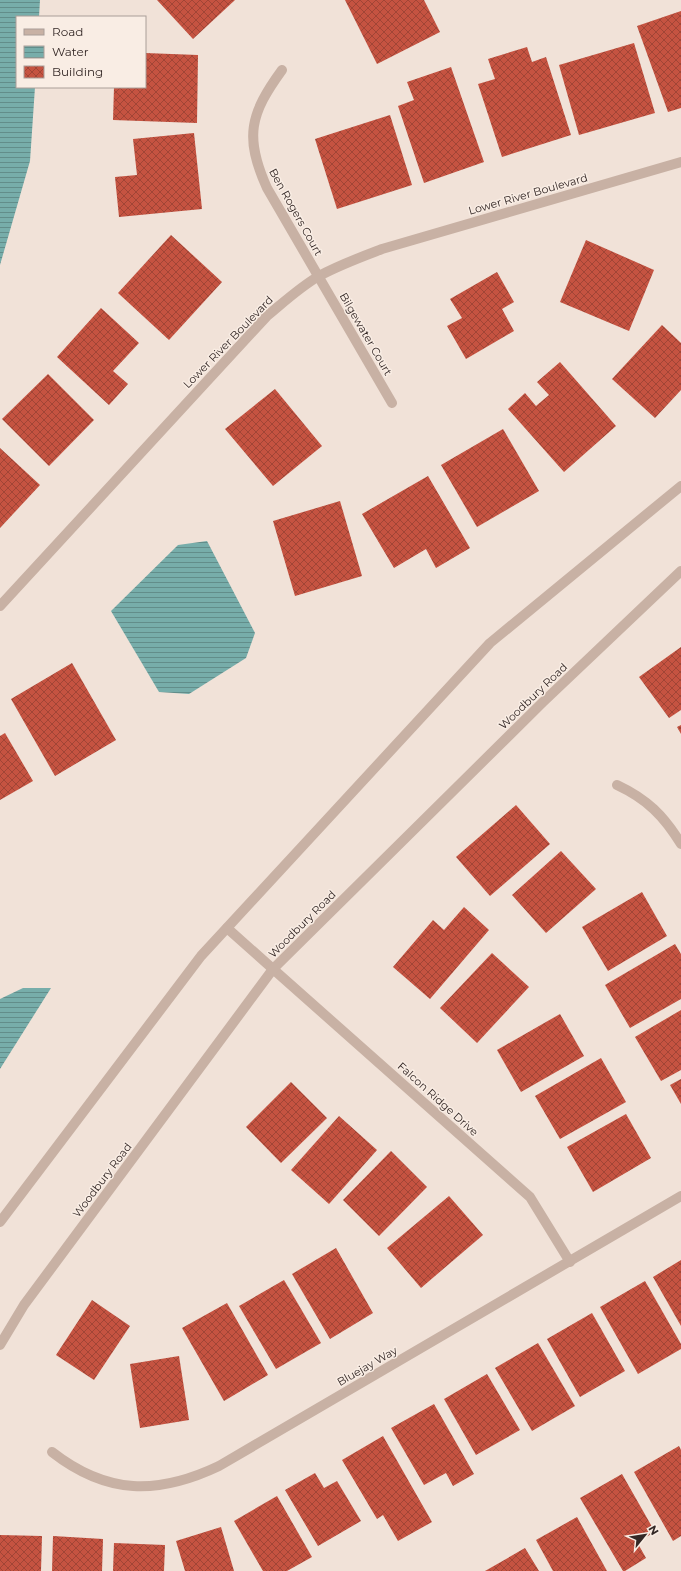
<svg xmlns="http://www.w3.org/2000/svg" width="681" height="1571" font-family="Montserrat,sans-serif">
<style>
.water{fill:url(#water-rules)}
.building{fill:url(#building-cross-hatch)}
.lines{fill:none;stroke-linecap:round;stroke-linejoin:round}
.service{stroke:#c8b1a4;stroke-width:10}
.minor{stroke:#c8b1a4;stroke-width:10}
.tertiary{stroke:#c8b1a4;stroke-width:10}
.labels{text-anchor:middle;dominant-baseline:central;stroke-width:3;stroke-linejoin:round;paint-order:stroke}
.street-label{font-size:11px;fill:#342826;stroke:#f9ede4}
</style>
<defs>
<pattern id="water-rules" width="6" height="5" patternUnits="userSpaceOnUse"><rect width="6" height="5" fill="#77adaa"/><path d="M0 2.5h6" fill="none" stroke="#628d8a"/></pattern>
<pattern id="building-cross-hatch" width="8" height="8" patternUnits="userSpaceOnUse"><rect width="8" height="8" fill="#c55341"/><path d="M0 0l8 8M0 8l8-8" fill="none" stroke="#a14536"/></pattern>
</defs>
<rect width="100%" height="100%" fill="#f1e2d8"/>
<g class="water">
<path d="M 0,0 L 40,0 L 39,17 L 17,17 L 17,87 L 35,87 L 30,161 L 0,265 Z"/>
<path d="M 207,541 L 255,633 L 246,658 L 189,694 L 159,692 L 111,611 L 178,545 Z"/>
<path d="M 23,988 L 51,988 L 0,1069 L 0,999 Z"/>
</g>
<g class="building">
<path d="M 157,0 L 235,0 L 193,39 Z"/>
<path d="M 345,0 L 424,0 L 440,32 L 377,64 Z"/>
<path d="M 681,11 L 681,108 L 668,112 L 637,26 Z"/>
<path d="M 634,43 L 655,113 L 579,135 L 559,65 Z"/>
<path d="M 527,47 L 532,62 L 546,57 L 571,135 L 502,157 L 478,84 L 495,79 L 488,59 Z"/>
<path d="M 145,53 L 198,55 L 197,123 L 113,120 L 114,87 L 145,87 Z"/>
<path d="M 451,67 L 484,162 L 424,183 L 398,106 L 414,100 L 407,82 Z"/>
<path d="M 390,115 L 412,185 L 337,209 L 315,139 Z"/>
<path d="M 194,133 L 202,209 L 119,217 L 115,177 L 137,175 L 133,139 Z"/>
<path d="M 171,235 L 222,282 L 169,340 L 118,293 Z"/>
<path d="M 586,240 L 654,270 L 629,331 L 560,302 Z"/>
<path d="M 497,272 L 514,302 L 502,309 L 514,331 L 466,359 L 447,326 L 462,318 L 450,299 Z"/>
<path d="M 101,308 L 139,343 L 113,371 L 128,384 L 109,405 L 57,357 Z"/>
<path d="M 662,325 L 681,343 L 681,390 L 655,418 L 612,379 Z"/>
<path d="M 560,362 L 616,426 L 564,472 L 508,409 L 525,393 L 536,406 L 549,395 L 537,382 Z"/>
<path d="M 48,374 L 94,420 L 49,466 L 2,419 Z"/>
<path d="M 275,389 L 322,446 L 273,486 L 225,429 Z"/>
<path d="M 503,429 L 539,491 L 477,527 L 441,465 Z"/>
<path d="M 0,448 L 40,485 L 0,528 Z"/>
<path d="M 428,476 L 470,548 L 436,568 L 426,549 L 394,568 L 362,514 Z"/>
<path d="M 340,501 L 362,576 L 295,596 L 273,521 Z"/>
<path d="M 681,647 L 681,710 L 669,718 L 639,677 Z"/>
<path d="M 72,663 L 116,740 L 55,776 L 11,699 Z"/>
<path d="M 681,725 L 681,734 L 677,727 Z"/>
<path d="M 5,733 L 33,781 L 0,800 L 0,736 Z"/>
<path d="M 516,805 L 550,844 L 490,896 L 456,857 Z"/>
<path d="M 561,851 L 596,889 L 546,933 L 512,895 Z"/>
<path d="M 642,892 L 667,936 L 608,971 L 582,927 Z"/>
<path d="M 464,907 L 489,930 L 430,999 L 393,967 L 433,920 L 444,930 Z"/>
<path d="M 675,944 L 681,954 L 681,999 L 630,1028 L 605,985 Z"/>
<path d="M 492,953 L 529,987 L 477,1043 L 440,1008 Z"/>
<path d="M 681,1010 L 681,1070 L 661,1081 L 635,1037 Z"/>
<path d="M 560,1014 L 584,1056 L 521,1092 L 497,1050 Z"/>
<path d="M 601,1058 L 626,1102 L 560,1139 L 535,1096 Z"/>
<path d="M 681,1079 L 681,1104 L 670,1085 Z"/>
<path d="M 291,1082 L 327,1118 L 281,1163 L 246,1127 Z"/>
<path d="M 626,1114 L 651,1158 L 593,1192 L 567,1147 Z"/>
<path d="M 339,1116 L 377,1150 L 329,1204 L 291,1170 Z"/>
<path d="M 391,1151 L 427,1187 L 379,1236 L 343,1200 Z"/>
<path d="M 449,1196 L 483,1235 L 421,1288 L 387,1248 Z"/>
<path d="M 336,1248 L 373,1313 L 330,1339 L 292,1274 Z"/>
<path d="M 681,1260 L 681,1326 L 653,1277 Z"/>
<path d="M 284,1280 L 321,1343 L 276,1369 L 239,1306 Z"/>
<path d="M 645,1281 L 681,1344 L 681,1349 L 638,1374 L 600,1307 Z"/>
<path d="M 92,1300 L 130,1326 L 94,1380 L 56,1355 Z"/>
<path d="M 227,1303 L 268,1375 L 224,1401 L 182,1328 Z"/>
<path d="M 592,1313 L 625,1371 L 580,1397 L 547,1339 Z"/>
<path d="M 538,1343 L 575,1406 L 532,1431 L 495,1368 Z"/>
<path d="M 179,1356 L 189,1420 L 140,1428 L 130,1364 Z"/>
<path d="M 487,1374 L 520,1430 L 476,1455 L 444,1399 Z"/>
<path d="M 434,1404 L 474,1474 L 453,1486 L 446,1473 L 424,1485 L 391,1428 Z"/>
<path d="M 383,1436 L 432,1522 L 398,1541 L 383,1515 L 377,1519 L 342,1460 Z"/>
<path d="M 679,1446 L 681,1450 L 681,1536 L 673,1541 L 634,1472 Z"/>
<path d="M 315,1473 L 324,1488 L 337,1481 L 361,1521 L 318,1546 L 285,1490 Z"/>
<path d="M 622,1474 L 655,1532 L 637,1542 L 646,1558 L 625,1571 L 623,1571 L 580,1498 Z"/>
<path d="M 277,1496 L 312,1557 L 287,1571 L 263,1571 L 234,1521 Z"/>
<path d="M 577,1517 L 607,1571 L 553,1571 L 536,1540 Z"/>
<path d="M 221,1527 L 234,1571 L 185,1571 L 176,1541 Z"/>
<path d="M 0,1535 L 42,1536 L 41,1571 L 0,1571 Z"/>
<path d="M 53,1536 L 103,1539 L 102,1571 L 52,1571 Z"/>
<path d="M 114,1543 L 165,1545 L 164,1571 L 113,1571 Z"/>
<path d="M 525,1548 L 539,1571 L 485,1571 Z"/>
</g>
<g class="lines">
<path class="service" d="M 227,928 L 273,969"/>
<g class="minor">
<path d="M 282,70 C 250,114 244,137 267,188 L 392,403"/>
<path d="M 0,606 L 267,316 C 284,302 300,287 319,276 C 339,265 361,257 382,249 L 681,162"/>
<path d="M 617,785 C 647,799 664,816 681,844"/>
<path d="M 273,969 L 530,1197 L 570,1262"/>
<path d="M 52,1452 C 107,1495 158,1495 219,1466 L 681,1196"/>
</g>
<g class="tertiary">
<path d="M 0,1222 L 201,956 L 490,643 L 681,486"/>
<path d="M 0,1345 L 24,1305 L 273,969 L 543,702 L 681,571"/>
</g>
</g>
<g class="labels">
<g class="street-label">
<text transform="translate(528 194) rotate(-16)">Lower River Boulevard</text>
<text transform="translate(296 212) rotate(61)">Ben Rogers Court</text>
<text transform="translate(366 334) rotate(60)">Bilgewater Court</text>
<text transform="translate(228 342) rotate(-46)">Lower River Boulevard</text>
<text transform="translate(533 696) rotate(-44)">Woodbury Road</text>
<text transform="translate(302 924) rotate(-45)">Woodbury Road</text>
<text transform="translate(438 1099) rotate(42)">Falcon Ridge Drive</text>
<text transform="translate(102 1180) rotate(-53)">Woodbury Road</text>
<text transform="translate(367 1366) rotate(-30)">Bluejay Way</text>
</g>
</g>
<rect x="16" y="16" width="130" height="72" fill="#f9ede4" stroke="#aa9e98"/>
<rect x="24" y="29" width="20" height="6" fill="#c8b1a4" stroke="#aa9e98"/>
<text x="52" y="36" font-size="12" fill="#342826">Road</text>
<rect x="24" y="46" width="20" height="12" fill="url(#water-rules)" stroke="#aa9e98"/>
<text x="52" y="56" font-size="12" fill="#342826">Water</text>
<rect x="24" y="66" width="20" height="12" fill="url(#building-cross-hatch)" stroke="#aa9e98"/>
<text x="52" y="76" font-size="12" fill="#342826">Building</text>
<g transform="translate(645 1535) rotate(60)" stroke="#f9ede4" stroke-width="3" paint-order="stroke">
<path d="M0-3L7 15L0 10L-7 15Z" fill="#342826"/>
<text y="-6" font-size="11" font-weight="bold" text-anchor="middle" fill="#342826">N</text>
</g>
</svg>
